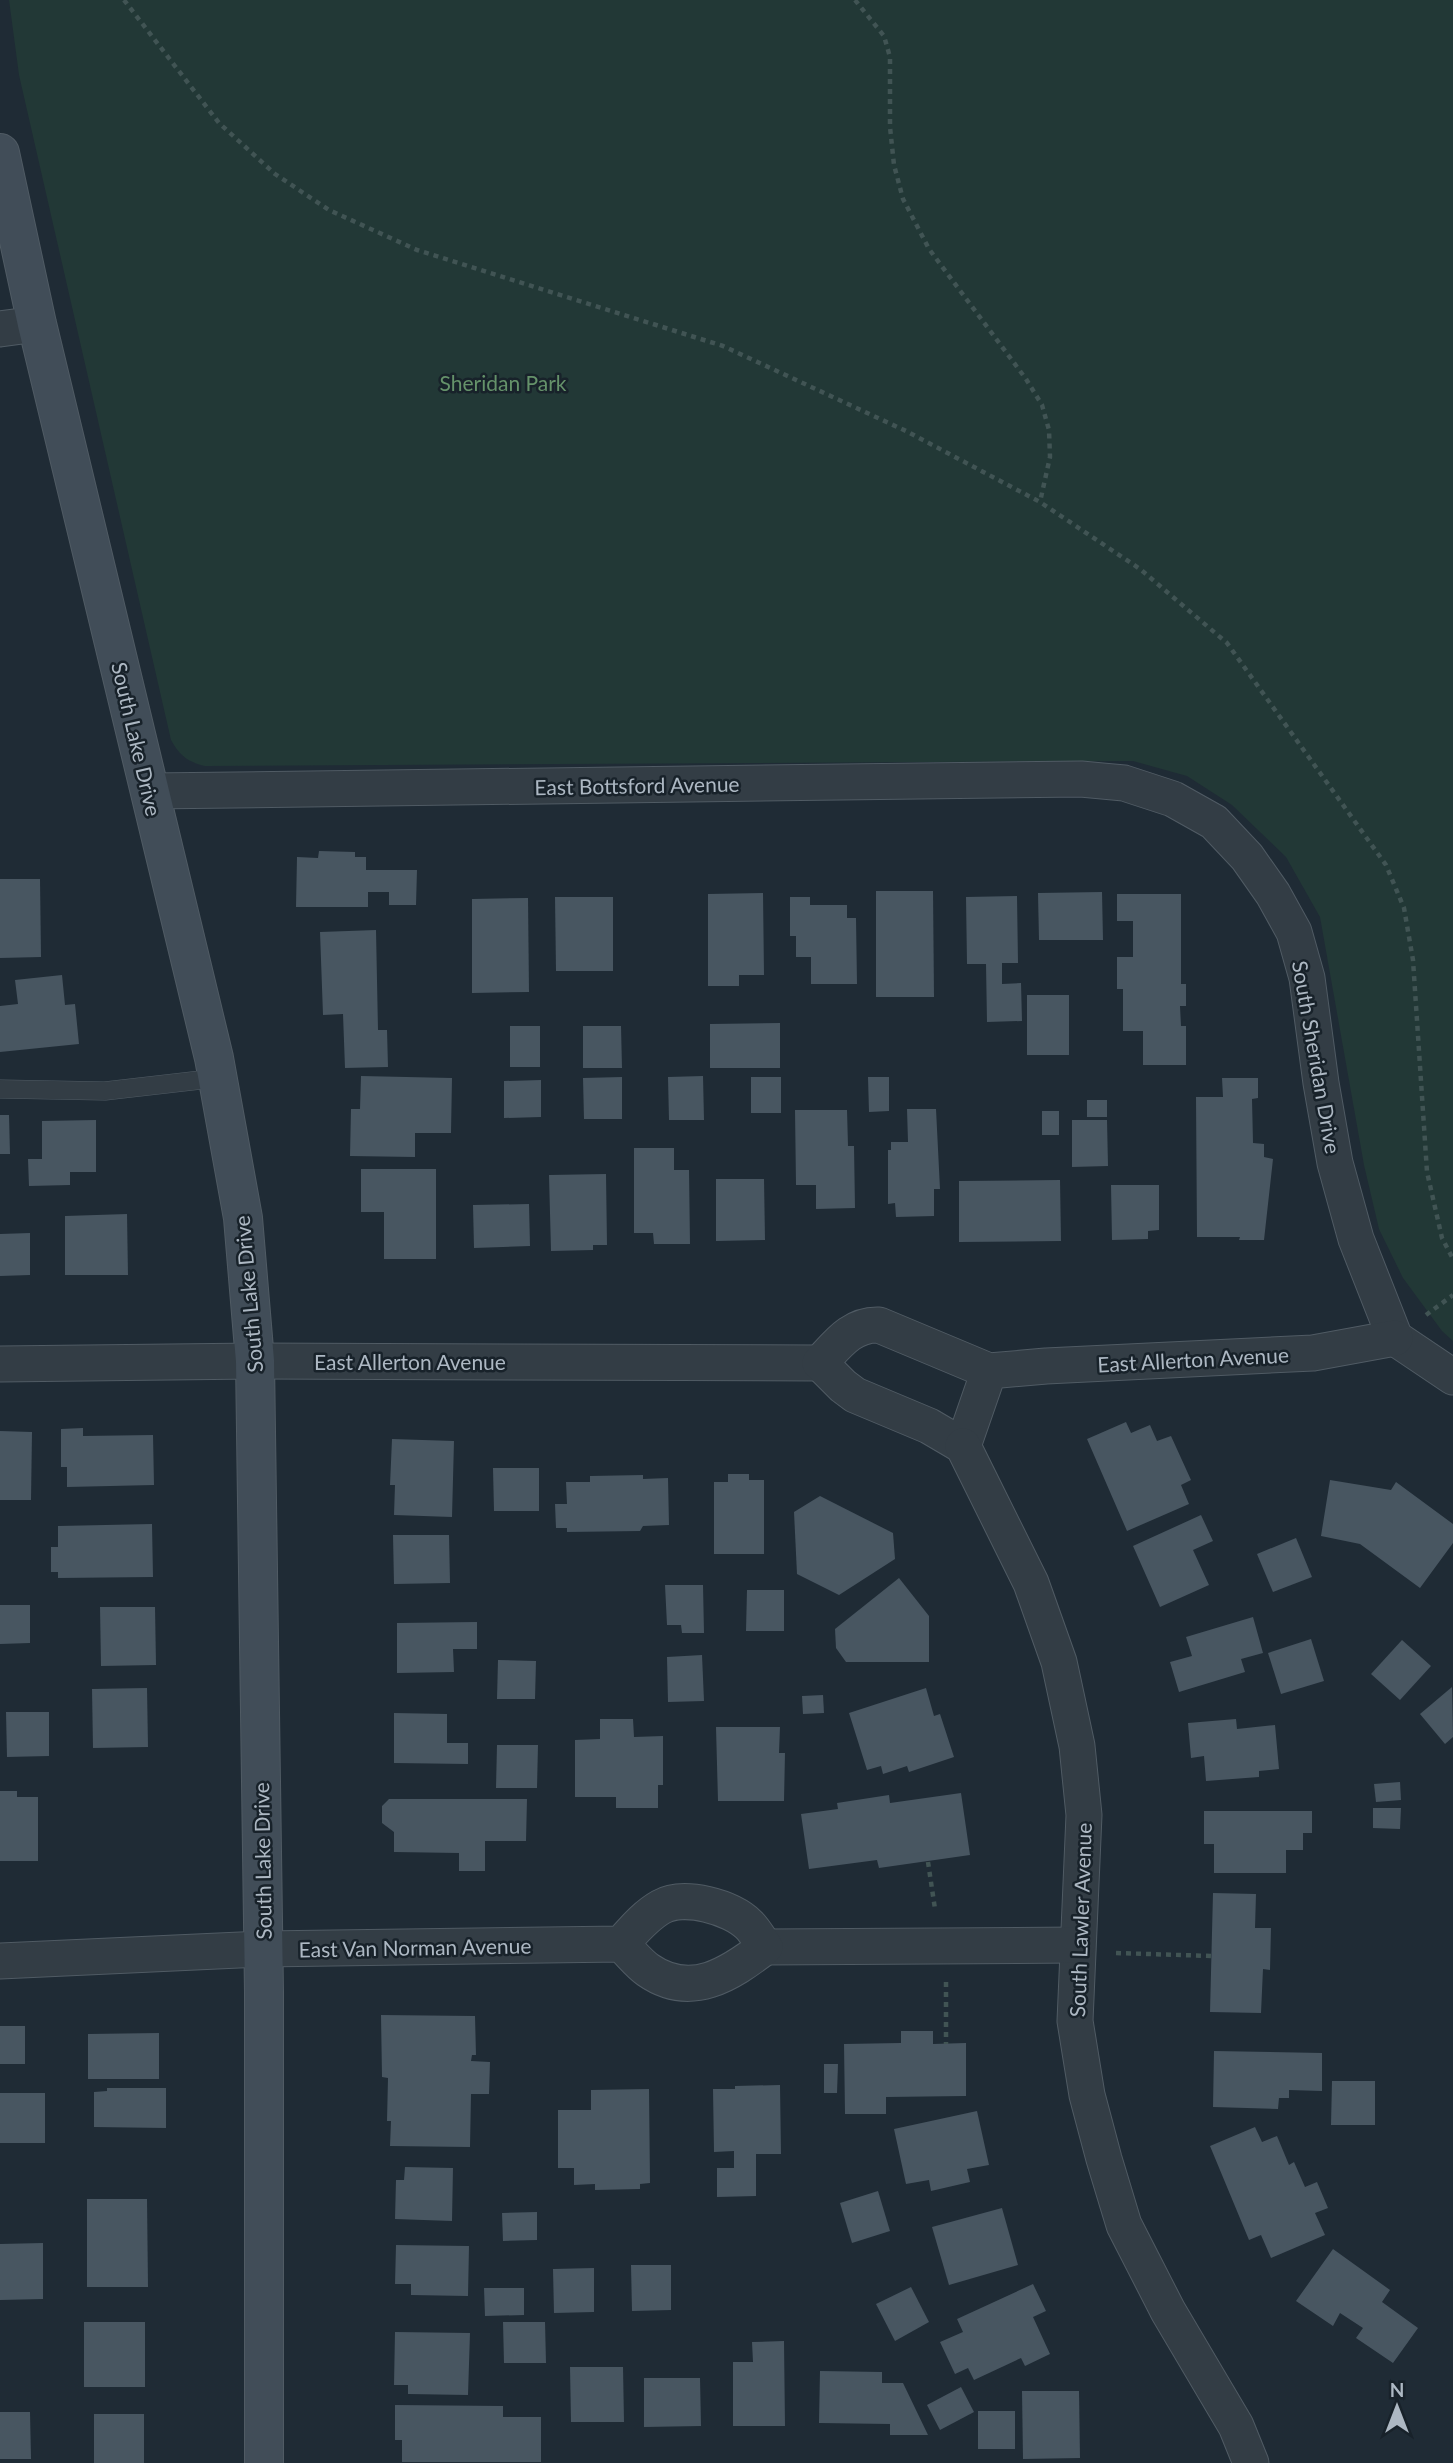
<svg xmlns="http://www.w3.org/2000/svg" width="1453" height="2463" font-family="Lato,sans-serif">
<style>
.green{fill:#223836}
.building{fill:#485661}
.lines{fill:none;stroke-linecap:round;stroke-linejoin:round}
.lane-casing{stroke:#505b64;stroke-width:19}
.street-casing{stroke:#505b64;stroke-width:37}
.secondary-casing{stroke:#505b64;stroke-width:40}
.path{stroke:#415454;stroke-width:4.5;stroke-dasharray:5 5;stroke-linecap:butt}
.lane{stroke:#333d45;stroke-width:18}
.street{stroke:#333d45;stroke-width:35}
.secondary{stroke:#414d58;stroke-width:38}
.labels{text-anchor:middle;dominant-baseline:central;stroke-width:5;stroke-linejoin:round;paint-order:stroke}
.park-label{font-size:21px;fill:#65926a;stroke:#18222a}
.street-label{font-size:21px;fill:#adb8c3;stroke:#18222a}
</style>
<rect width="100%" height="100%" fill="#1f2b35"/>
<path class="green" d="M 9,0 L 1453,0 L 1453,1341 L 1442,1331 L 1403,1278 L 1379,1229 L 1364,1165 L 1320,917 L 1286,857 L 1232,805 L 1187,776 L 1133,761 L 205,766 C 188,762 180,756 171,740 L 19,75 Z"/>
<g class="building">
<path d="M 319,851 L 355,852 L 355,857 L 366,857 L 366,870 L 417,870 L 416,905 L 389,905 L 389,892 L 368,892 L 368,907 L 296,907 L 297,857 L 318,858 Z"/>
<path d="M 0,879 L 40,879 L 41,957 L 0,958 Z"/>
<path d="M 876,891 L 933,891 L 934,997 L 876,997 Z"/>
<path d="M 1102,892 L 1103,940 L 1039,940 L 1038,893 Z"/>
<path d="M 763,893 L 764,975 L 739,975 L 739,986 L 708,986 L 708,894 Z"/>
<path d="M 1117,894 L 1181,894 L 1181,984 L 1186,984 L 1186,1006 L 1180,1006 L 1181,1026 L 1186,1026 L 1186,1065 L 1143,1065 L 1143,1031 L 1123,1031 L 1123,989 L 1117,989 L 1117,957 L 1133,957 L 1133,921 L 1117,921 Z"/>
<path d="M 1017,896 L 1018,963 L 1002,963 L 1002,984 L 1021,983 L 1022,1021 L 987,1022 L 986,964 L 967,964 L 966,897 Z"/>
<path d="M 555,897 L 613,897 L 613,971 L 556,971 Z"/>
<path d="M 790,897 L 810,897 L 810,905 L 847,905 L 847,918 L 856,918 L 857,984 L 811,984 L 811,957 L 796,957 L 796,936 L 790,936 Z"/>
<path d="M 528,898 L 529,992 L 472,993 L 472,899 Z"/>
<path d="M 376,930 L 378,1030 L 387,1030 L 388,1067 L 345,1068 L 343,1014 L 323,1015 L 320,932 Z"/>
<path d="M 62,975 L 65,1005 L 75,1004 L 79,1044 L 0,1052 L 0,1006 L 18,1004 L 15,980 Z"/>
<rect x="1027" y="995" width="42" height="60"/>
<path d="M 780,1023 L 780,1068 L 710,1068 L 710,1024 Z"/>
<rect x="510" y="1026" width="30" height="41"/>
<path d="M 583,1026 L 621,1026 L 622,1068 L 583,1068 Z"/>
<path d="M 361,1076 L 452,1078 L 451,1133 L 415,1133 L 415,1157 L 350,1156 L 351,1109 L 360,1109 Z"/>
<path d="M 703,1076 L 704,1120 L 669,1120 L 668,1077 Z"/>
<path d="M 622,1077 L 622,1119 L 584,1119 L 583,1078 Z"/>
<rect x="751" y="1077" width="30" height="36"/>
<path d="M 868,1077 L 889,1077 L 889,1111 L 869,1112 Z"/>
<path d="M 1222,1078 L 1258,1078 L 1258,1098 L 1252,1099 L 1253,1143 L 1264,1144 L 1264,1157 L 1273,1159 L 1264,1240 L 1239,1240 L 1240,1237 L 1197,1237 L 1196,1097 L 1223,1097 Z"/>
<path d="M 541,1080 L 541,1117 L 504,1118 L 504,1081 Z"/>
<rect x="1087" y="1100" width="20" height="17"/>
<path d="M 907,1109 L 936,1109 L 940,1189 L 934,1189 L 934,1216 L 896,1217 L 895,1203 L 888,1204 L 888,1150 L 891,1150 L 891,1142 L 908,1142 Z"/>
<path d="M 795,1110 L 847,1110 L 848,1146 L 854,1146 L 855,1208 L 816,1209 L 816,1185 L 796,1185 Z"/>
<rect x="1042" y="1111" width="17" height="24"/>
<path d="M 0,1115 L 9,1115 L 10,1154 L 0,1154 Z"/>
<path d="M 96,1120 L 96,1172 L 70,1172 L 70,1185 L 29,1186 L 28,1159 L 42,1159 L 42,1121 Z"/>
<path d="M 1072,1120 L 1107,1120 L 1108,1166 L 1072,1167 Z"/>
<path d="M 634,1148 L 674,1148 L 674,1170 L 689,1170 L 690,1244 L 654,1244 L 653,1233 L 634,1233 Z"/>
<path d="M 361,1169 L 436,1169 L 436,1259 L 384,1259 L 384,1212 L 361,1212 Z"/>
<path d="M 606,1174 L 607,1245 L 593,1245 L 593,1250 L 551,1251 L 549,1175 Z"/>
<path d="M 716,1179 L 764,1179 L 765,1240 L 716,1241 Z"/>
<path d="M 1060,1180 L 1061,1241 L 959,1242 L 959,1181 Z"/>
<path d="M 1111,1185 L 1159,1185 L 1159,1230 L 1148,1231 L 1148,1239 L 1112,1240 Z"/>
<path d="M 529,1204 L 530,1246 L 474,1248 L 473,1205 Z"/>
<path d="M 127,1214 L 128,1275 L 65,1275 L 65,1216 Z"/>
<path d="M 30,1233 L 30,1275 L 0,1276 L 0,1234 Z"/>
<path d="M 1126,1422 L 1131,1433 L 1150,1425 L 1157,1441 L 1171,1436 L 1191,1480 L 1181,1485 L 1189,1504 L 1127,1531 L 1087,1439 Z"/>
<path d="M 83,1428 L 83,1436 L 153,1435 L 154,1485 L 67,1487 L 67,1467 L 61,1467 L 61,1429 Z"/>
<path d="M 0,1431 L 32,1432 L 31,1500 L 0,1500 Z"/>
<path d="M 392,1439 L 454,1441 L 452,1517 L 394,1515 L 395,1485 L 390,1485 Z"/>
<path d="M 493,1468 L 539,1468 L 539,1511 L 494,1511 Z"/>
<path d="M 728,1474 L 749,1474 L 749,1480 L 764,1480 L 764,1554 L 714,1554 L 714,1482 L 728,1482 Z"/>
<path d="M 643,1475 L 643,1479 L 668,1478 L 669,1525 L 643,1526 L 640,1531 L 567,1532 L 567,1528 L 556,1528 L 555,1504 L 567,1504 L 566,1482 L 590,1482 L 590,1476 Z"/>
<path d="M 1330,1480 L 1391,1490 L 1396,1482 L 1453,1524 L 1453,1543 L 1420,1588 L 1360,1544 L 1321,1536 Z"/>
<path d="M 820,1496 L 893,1533 L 895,1559 L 839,1595 L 797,1574 L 794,1512 Z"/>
<path d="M 1201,1515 L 1213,1541 L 1193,1550 L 1209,1585 L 1160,1607 L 1133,1546 Z"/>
<path d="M 152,1524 L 153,1577 L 58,1578 L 58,1572 L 51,1572 L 51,1547 L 58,1547 L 58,1526 Z"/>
<path d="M 393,1535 L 449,1535 L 450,1583 L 394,1584 Z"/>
<path d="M 1296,1538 L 1312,1577 L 1273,1592 L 1257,1554 Z"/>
<path d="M 899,1578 L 929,1616 L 929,1662 L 846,1662 L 836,1648 L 835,1629 Z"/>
<path d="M 665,1585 L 703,1585 L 704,1633 L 682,1633 L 681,1625 L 667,1625 Z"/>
<path d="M 747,1590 L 784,1590 L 784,1631 L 746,1631 Z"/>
<path d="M 0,1605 L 30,1605 L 30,1643 L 0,1644 Z"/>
<path d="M 100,1607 L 155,1607 L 156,1665 L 101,1666 Z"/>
<path d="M 1253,1617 L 1263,1653 L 1241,1659 L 1245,1672 L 1179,1692 L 1170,1662 L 1192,1656 L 1186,1637 Z"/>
<path d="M 477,1622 L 477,1649 L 453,1649 L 454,1672 L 397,1673 L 397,1623 Z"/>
<path d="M 1311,1639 L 1324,1681 L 1281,1694 L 1268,1653 Z"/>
<path d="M 1402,1640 L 1431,1666 L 1400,1700 L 1371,1674 Z"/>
<path d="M 702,1655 L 704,1701 L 668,1702 L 667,1657 Z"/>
<path d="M 498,1660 L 536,1661 L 535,1699 L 497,1699 Z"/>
<path d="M 1452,1687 L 1453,1737 L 1445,1744 L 1420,1714 Z"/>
<path d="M 147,1688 L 148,1747 L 93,1748 L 92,1689 Z"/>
<path d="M 926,1688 L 934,1716 L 940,1714 L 954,1757 L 909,1772 L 907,1766 L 883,1774 L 881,1766 L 867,1770 L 849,1713 Z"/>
<path d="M 823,1695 L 824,1713 L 803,1714 L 802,1696 Z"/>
<path d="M 6,1712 L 49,1712 L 49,1756 L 7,1757 Z"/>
<path d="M 394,1713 L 447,1714 L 447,1743 L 468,1743 L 468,1764 L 394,1763 Z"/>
<path d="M 600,1719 L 633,1719 L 634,1737 L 663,1736 L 663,1785 L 658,1785 L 658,1808 L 616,1808 L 616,1797 L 575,1797 L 575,1740 L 600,1739 Z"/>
<path d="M 1236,1719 L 1237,1729 L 1275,1725 L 1279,1769 L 1259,1771 L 1259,1777 L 1206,1781 L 1204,1756 L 1191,1758 L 1188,1723 Z"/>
<path d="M 716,1727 L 780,1727 L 779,1753 L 785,1753 L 784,1801 L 718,1801 Z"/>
<path d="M 497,1745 L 538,1745 L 537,1788 L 496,1788 Z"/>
<path d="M 1400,1782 L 1401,1800 L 1376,1802 L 1374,1784 Z"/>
<path d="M 0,1791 L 17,1791 L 17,1797 L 38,1797 L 38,1861 L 0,1861 Z"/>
<path d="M 961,1793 L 970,1855 L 879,1868 L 877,1860 L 809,1869 L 801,1814 L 838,1809 L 837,1803 L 889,1795 L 890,1803 Z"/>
<path d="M 389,1799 L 527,1799 L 526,1841 L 485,1841 L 485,1871 L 459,1871 L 459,1853 L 394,1852 L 394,1832 L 382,1823 L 382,1806 Z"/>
<path d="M 1373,1808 L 1401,1808 L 1400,1829 L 1373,1828 Z"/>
<path d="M 1204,1811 L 1312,1811 L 1312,1833 L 1303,1833 L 1303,1850 L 1286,1850 L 1286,1873 L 1214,1873 L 1214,1844 L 1204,1844 Z"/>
<path d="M 1213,1893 L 1256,1894 L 1255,1928 L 1271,1928 L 1270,1970 L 1263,1969 L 1261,2013 L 1210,2012 Z"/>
<path d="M 381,2015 L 475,2016 L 476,2055 L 472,2055 L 471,2061 L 490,2062 L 489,2094 L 471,2094 L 470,2147 L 390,2146 L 391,2121 L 387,2121 L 388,2078 L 382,2077 Z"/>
<rect x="0" y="2026" width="25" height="38"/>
<path d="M 901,2031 L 933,2031 L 933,2044 L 966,2043 L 966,2096 L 886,2097 L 886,2114 L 845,2114 L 844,2044 L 901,2043 Z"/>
<path d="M 159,2033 L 159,2079 L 88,2079 L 88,2034 Z"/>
<path d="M 1214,2051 L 1322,2053 L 1322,2091 L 1289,2090 L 1289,2098 L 1279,2098 L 1278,2109 L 1213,2107 Z"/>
<path d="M 824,2064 L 838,2064 L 837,2093 L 824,2093 Z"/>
<path d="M 1332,2081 L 1375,2081 L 1375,2125 L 1331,2125 Z"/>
<path d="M 780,2085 L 781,2154 L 756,2154 L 756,2196 L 717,2197 L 717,2168 L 734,2168 L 734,2151 L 714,2152 L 713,2089 L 735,2089 L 735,2086 Z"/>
<path d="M 107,2088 L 166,2088 L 166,2128 L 94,2127 L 94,2092 L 107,2091 Z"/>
<path d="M 649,2089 L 650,2183 L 640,2184 L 640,2189 L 595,2190 L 595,2184 L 574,2185 L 574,2168 L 558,2168 L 558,2110 L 591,2110 L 591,2090 Z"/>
<rect x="0" y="2093" width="45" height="50"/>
<path d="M 977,2111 L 989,2165 L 967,2169 L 970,2182 L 931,2191 L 929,2180 L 906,2184 L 894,2129 Z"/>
<path d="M 1255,2127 L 1262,2142 L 1277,2136 L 1289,2165 L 1294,2162 L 1305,2187 L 1317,2182 L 1328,2208 L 1315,2213 L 1325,2235 L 1271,2258 L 1261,2235 L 1249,2240 L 1210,2146 Z"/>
<path d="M 405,2167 L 453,2168 L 452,2221 L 395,2219 L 396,2180 L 404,2180 Z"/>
<path d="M 878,2191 L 890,2231 L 852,2243 L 840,2203 Z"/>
<path d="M 87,2199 L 147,2199 L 148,2287 L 87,2287 Z"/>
<path d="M 1002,2208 L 1018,2265 L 949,2285 L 932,2227 Z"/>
<path d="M 537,2212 L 537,2240 L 503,2241 L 502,2213 Z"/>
<path d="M 43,2243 L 43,2299 L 0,2300 L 0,2244 Z"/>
<path d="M 396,2245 L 469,2246 L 468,2296 L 411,2295 L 411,2284 L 395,2284 Z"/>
<path d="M 1333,2249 L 1390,2290 L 1382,2302 L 1418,2328 L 1393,2363 L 1356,2338 L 1363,2328 L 1340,2313 L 1333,2326 L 1296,2301 Z"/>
<path d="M 631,2265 L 671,2265 L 671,2310 L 632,2311 Z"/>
<path d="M 594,2268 L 594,2312 L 554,2313 L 553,2269 Z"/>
<path d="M 1033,2284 L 1046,2311 L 1033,2317 L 1050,2354 L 1025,2366 L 1021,2358 L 974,2380 L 968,2368 L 955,2374 L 940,2342 L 963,2332 L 957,2319 Z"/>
<path d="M 911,2287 L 929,2322 L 895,2341 L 876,2304 Z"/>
<path d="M 484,2288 L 524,2288 L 524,2315 L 485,2316 Z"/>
<rect x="84" y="2322" width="61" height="65"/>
<path d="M 503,2322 L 545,2322 L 546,2363 L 504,2363 Z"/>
<path d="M 395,2332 L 470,2333 L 468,2395 L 408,2394 L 408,2385 L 394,2385 Z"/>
<path d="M 784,2341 L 785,2426 L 733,2426 L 733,2362 L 753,2362 L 752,2342 Z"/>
<path d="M 570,2367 L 623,2367 L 624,2422 L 571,2422 Z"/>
<path d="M 820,2371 L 882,2372 L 882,2383 L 903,2383 L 928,2435 L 890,2435 L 890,2424 L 819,2423 Z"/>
<path d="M 644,2378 L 700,2378 L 701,2426 L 644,2427 Z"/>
<path d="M 961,2387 L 974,2412 L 940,2430 L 927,2405 Z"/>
<path d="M 1022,2391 L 1079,2391 L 1080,2458 L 1023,2459 Z"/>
<path d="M 395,2405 L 503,2406 L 503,2417 L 541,2417 L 541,2462 L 402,2462 L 402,2440 L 395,2440 Z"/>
<rect x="978" y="2411" width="37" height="38"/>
<path d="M 0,2412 L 30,2412 L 31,2459 L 0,2459 Z"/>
<rect x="94" y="2414" width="50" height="49"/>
</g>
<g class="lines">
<defs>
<path id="lane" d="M 0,1089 L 105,1091 L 218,1078"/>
<g id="street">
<path d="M 0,329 L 37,324"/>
<path d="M 150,791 L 1081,779 L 1124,783 L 1173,799 L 1214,822 L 1247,857 L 1273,894 L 1294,932 L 1307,978 L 1321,1083 L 1335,1163 L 1356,1239 L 1395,1338 L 1453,1377"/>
<path d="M 0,1364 L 255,1361 L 820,1363"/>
<path d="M 989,1371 L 963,1446 L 929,1426 L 855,1395 L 843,1386 L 820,1363 C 837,1345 851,1324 879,1325 L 989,1371 L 1046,1366 L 1313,1353 L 1395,1338"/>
<path d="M 963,1446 L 1031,1583 L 1059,1662 L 1077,1746 L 1084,1815 L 1075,2021 L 1087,2095 L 1104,2159 L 1124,2225 L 1168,2311 L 1236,2426 L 1251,2463"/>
<path d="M 765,1947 L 1077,1945"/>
<path d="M 0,1961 L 263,1949 L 621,1944 C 630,1952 638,1963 648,1970 C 691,2000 730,1974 765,1947 C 760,1940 755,1931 749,1925 C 731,1907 684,1894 661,1907 C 645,1916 633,1931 621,1944"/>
</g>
<path id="secondary" d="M 0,153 L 37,324 L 214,1058 L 243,1218 L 255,1361 L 264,1992 L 264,2463"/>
</defs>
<use href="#lane" class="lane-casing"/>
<use href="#street" class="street-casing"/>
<use href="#secondary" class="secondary-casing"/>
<g class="path">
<path d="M 124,0 L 219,123 L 275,174 L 329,210 L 417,250 L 723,346 L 906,431 L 1040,502 L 1140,569 L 1227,643 L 1386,865 L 1404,908 L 1413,960 L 1427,1172 L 1442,1238 L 1453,1259"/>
<path d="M 855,0 L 884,36 L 890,57 L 890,127 L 894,165 L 903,199 L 929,249 L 1026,379 L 1042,405 L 1049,430 L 1050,457 L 1040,502"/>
<path d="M 1426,1315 L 1453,1295"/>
<path d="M 928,1862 L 935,1909"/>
<path d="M 1116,1953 L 1212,1956"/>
<path d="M 946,1982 L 946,2044"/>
</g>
<use href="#lane" class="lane"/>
<use href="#street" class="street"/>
<use href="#secondary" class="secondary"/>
</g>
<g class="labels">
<g class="park-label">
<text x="503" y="382">Sheridan Park</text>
</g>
<g class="street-label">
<text transform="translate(137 739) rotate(77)">South Lake Drive</text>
<text transform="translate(637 785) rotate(-1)">East Bottsford Avenue</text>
<text transform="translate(1317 1057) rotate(80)">South Sheridan Drive</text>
<text transform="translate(248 1294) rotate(-95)">South Lake Drive</text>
<text transform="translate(1193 1359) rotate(-3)">East Allerton Avenue</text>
<text x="410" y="1361">East Allerton Avenue</text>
<text transform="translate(262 1861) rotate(-91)">South Lake Drive</text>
<text transform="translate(1080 1920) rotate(-88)">South Lawler Avenue</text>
<text transform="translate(415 1947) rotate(-1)">East Van Norman Avenue</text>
</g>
</g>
<g transform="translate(1397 2407)" stroke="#18222a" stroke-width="5" paint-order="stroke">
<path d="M0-5L12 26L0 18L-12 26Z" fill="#adb8c3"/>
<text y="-10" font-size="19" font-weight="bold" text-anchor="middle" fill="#adb8c3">N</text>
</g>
</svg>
